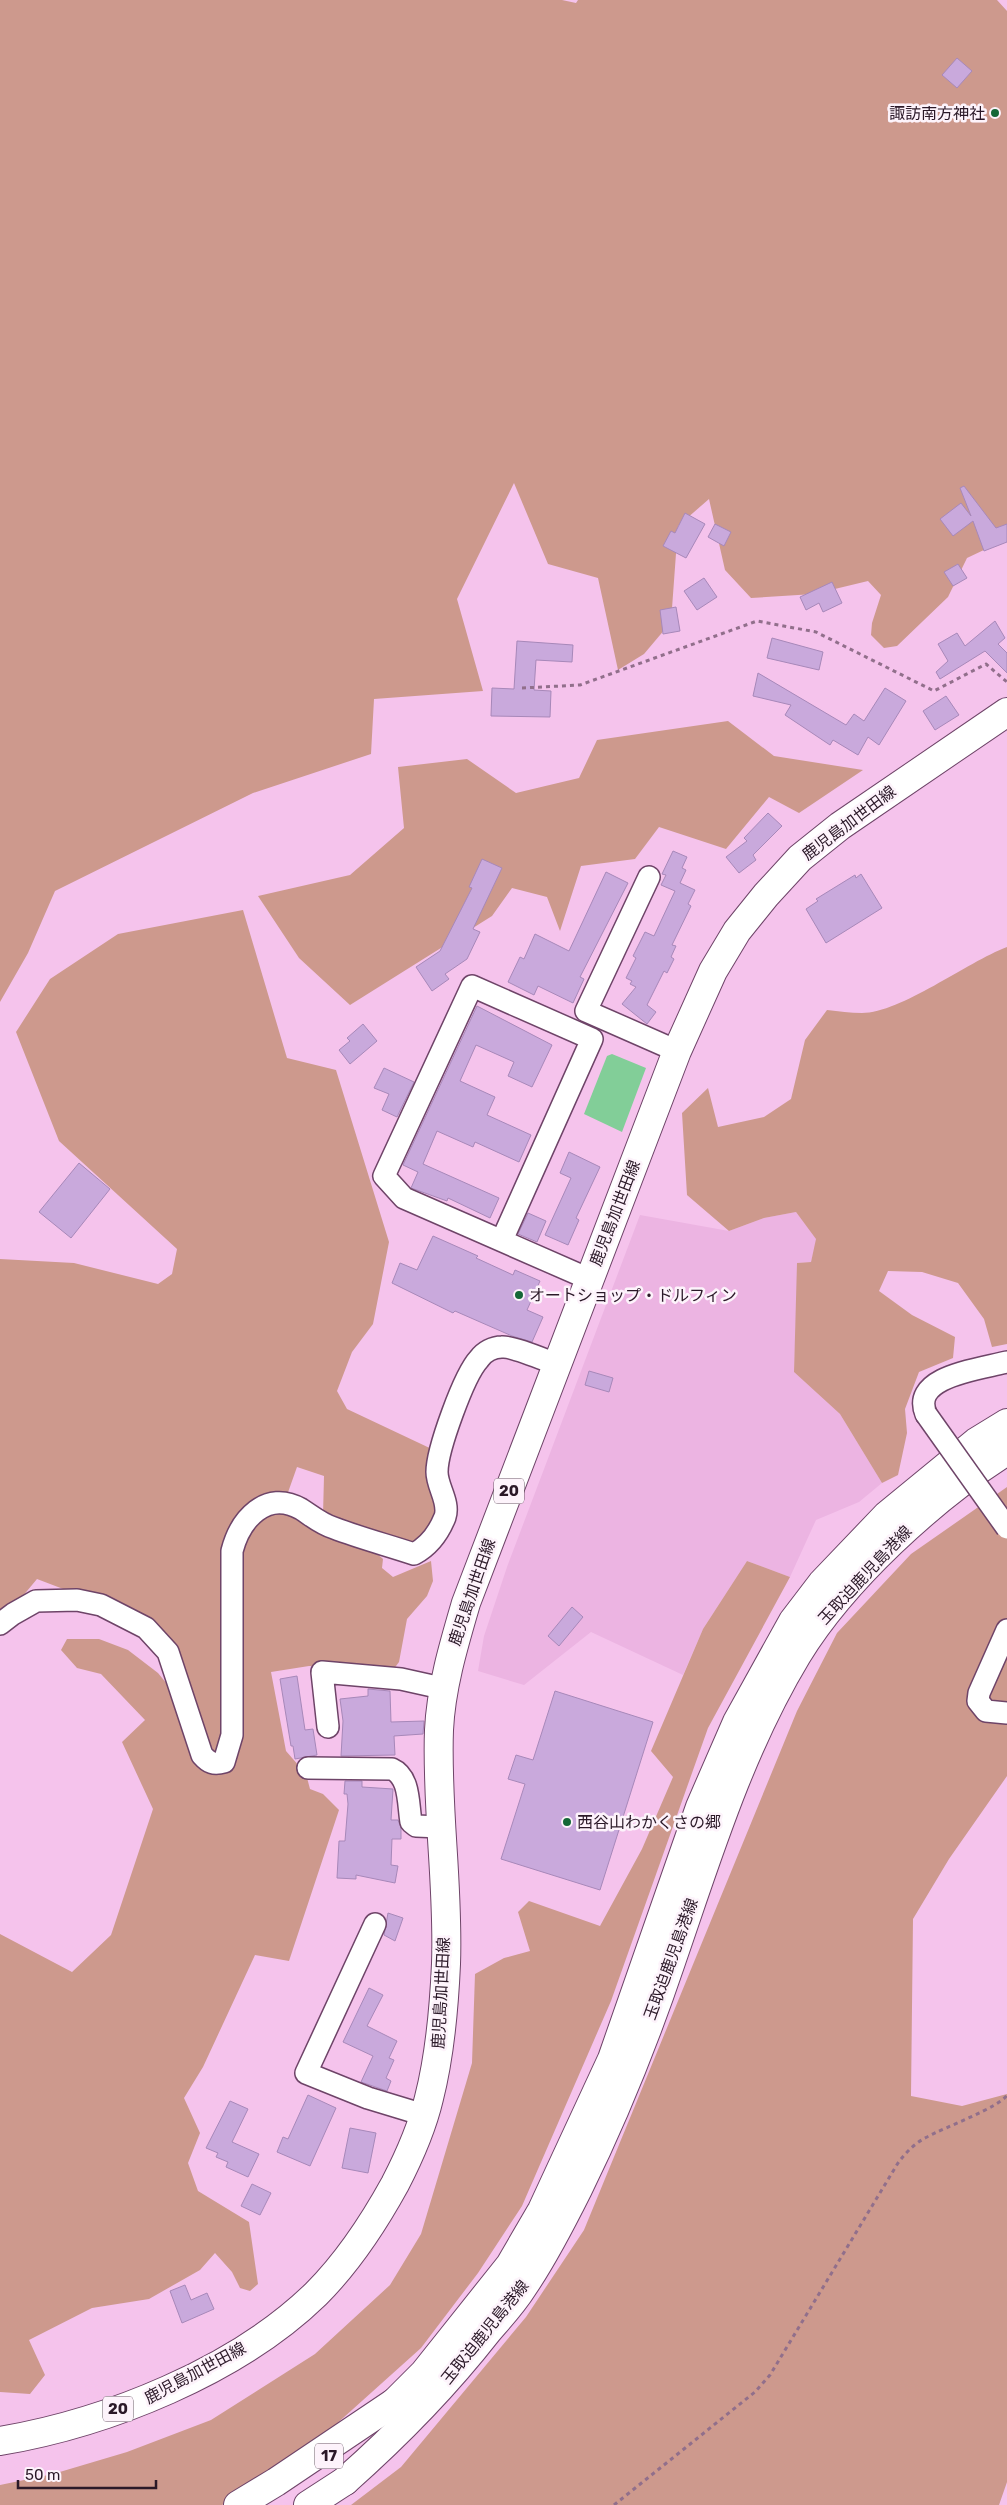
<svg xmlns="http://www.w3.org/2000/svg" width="1007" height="2505" font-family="Rubik,'Noto Sans JP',sans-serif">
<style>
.built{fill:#ecb4e2}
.green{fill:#cd998d}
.water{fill:#82ce98}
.building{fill:#c9a9dc;stroke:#a788b9}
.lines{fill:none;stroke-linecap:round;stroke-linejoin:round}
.street-casing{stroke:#6e4468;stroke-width:24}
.secondary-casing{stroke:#6e4468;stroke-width:30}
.primary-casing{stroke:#6e4468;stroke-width:30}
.path{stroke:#916f8b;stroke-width:3;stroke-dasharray:4 4;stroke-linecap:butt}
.street{stroke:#fff;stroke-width:21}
.secondary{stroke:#fff;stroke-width:28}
.primary{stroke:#fff;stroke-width:28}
.street-bridge-casing{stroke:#6e4468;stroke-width:24;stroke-linecap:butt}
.street-bridge{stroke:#fff;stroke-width:21}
.poi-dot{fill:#146737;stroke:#fdf3fb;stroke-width:2}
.labels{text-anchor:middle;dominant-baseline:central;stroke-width:5;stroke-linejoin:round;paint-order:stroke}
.shield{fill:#fdf3fb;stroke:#6a5a67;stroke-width:1}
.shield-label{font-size:15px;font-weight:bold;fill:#2b1928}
.poi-label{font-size:16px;fill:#2b1928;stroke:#fdf3fb;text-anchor:start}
.street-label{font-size:16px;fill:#2b1928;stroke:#fdf3fb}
</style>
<rect width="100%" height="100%" fill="#f5c3ec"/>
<path class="built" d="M 796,1212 L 817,1239 L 811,1262 L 798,1263 L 794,1372 L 840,1414 L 882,1483 L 859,1502 L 816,1520 L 790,1577 L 747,1561 L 703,1629 L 683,1675 L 591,1632 L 524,1685 L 478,1671 L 484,1636 L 507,1567 L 640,1215 L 729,1231 L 764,1218 Z"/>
<g class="green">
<path d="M 0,0 L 562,0 L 576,3 L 578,0 L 997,0 L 1007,11 L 1007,539 L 967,558 L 948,597 L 897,646 L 884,648 L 871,635 L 872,623 L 881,595 L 868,581 L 814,594 L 751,598 L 725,570 L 709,499 L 678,526 L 671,622 L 644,654 L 618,670 L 598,578 L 548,564 L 514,483 L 457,599 L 483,691 L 374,699 L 371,754 L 253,793 L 55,891 L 28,953 L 0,1002 Z"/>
<path d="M 728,721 L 774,756 L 863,770 L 799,813 L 769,797 L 726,849 L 659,827 L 635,859 L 581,866 L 560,931 L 547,897 L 512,888 L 492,916 L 350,1005 L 299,958 L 258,896 L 350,875 L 404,828 L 398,767 L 467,759 L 516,793 L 579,778 L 597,740 Z"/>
<path d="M 243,910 L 287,1058 L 336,1070 L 389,1242 L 373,1324 L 352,1352 L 337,1391 L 347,1409 L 436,1451 L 440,1516 L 411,1548 L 323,1515 L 324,1476 L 297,1467 L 286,1498 L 237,1522 L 227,1735 L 213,1758 L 171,1650 L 79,1595 L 37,1579 L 12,1609 L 0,1618 L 0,1259 L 74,1263 L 158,1284 L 172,1274 L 177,1249 L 59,1141 L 16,1032 L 50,979 L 118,934 Z"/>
<path d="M 1007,947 L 1007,1344 L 992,1347 L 984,1319 L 958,1283 L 922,1272 L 888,1271 L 879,1291 L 912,1315 L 955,1337 L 953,1358 L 919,1372 L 905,1409 L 907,1433 L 898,1475 L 882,1483 L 840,1414 L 794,1372 L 797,1263 L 811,1262 L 816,1239 L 796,1212 L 764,1218 L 729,1231 L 687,1195 L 682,1113 L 708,1088 L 718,1127 L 764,1117 L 791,1099 L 805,1040 L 827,1010 C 839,1011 850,1013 862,1013 C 901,1013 967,962 1007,947 Z"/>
<path d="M 1007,1487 L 1007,1776 L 949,1859 L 913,1919 L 911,2096 L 962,2106 L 1007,2094 L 1007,2482 L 999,2505 L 351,2505 L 401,2467 L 526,2317 L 584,2230 L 797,1711 L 837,1633 L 911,1554 Z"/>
<path d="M 271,1508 L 374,1551 L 383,1559 L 382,1568 L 393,1577 L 431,1561 L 433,1581 L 427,1596 L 407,1619 L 399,1662 L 393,1670 L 309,1666 L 271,1672 L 286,1751 L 306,1774 L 310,1789 L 323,1794 L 339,1810 L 289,1961 L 255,1955 L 203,2067 L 184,2098 L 200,2133 L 188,2163 L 198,2191 L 249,2222 L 258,2284 L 250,2291 L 240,2288 L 232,2272 L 215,2253 L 200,2270 L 149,2299 L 92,2308 L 29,2340 L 45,2375 L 30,2394 L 0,2392 L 0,1934 L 72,1972 L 111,1935 L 153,1809 L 122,1742 L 145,1720 L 101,1674 L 77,1668 L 61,1650 L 67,1639 L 99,1639 L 128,1650 L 158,1673 L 176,1695 L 194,1748 L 232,1763 L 237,1547 Z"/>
<path d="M 747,1561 L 790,1577 L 708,1728 L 611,2001 L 522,2206 L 478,2273 L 421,2348 L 294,2462 L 222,2505 L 0,2505 L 0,2485 L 53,2474 L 127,2452 L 211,2420 L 315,2354 L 390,2285 L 421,2234 L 472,2063 L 475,1974 L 504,1958 L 530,1951 L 518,1912 L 529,1901 L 600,1926 L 642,1849 L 673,1777 L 651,1751 L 703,1629 Z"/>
</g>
<path class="water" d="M 612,1054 L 646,1068 L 622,1132 L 584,1114 L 607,1056 Z"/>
<g class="building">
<path d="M 957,58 L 972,71 L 957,88 L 942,75 Z"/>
<path d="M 964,486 L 996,528 L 1007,524 L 1007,542 L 984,551 L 973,521 L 953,536 L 940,519 L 961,503 L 971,516 L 960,488 Z"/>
<path d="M 685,513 L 705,524 L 686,558 L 663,546 L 671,531 L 675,533 Z"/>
<path d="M 715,524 L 731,532 L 724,546 L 708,537 Z"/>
<path d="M 958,564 L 967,578 L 953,586 L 944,572 Z"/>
<path d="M 704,578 L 717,597 L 697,610 L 684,591 Z"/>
<path d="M 832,582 L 842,603 L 823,612 L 819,603 L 806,610 L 800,597 Z"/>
<path d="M 676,607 L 680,631 L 663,634 L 660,610 Z"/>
<path d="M 995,621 L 1005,638 L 998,644 L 1007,653 L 1007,673 L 985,651 L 940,679 L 936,672 L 948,661 L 938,644 L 957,633 L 965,646 Z"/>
<path d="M 772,638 L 823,652 L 819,670 L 767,658 Z"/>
<path d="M 517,641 L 573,645 L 572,662 L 536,660 L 534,690 L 551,691 L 550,717 L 491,716 L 492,688 L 514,689 Z"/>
<path d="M 758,673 L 846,725 L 854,714 L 864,721 L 885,688 L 906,701 L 879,745 L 868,737 L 858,755 L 833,740 L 830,745 L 785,715 L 791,705 L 753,696 Z"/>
<path d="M 946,696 L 959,715 L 935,730 L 923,711 Z"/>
<path d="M 768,813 L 782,826 L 753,855 L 756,860 L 739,873 L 726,857 L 747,841 L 744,838 Z"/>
<path d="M 673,851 L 687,857 L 682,868 L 686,870 L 680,883 L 695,890 L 688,904 L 691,906 L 672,945 L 676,946 L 671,957 L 674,959 L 667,973 L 664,971 L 647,1005 L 656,1012 L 647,1024 L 622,1004 L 636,987 L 630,984 L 632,981 L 626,978 L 636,958 L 633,956 L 645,932 L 654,936 L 675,891 L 661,885 L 666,875 L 662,874 Z"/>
<path d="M 482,859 L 502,868 L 473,929 L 480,932 L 467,959 L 445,974 L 449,979 L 432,991 L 416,967 L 440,951 L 472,888 L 469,887 Z"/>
<path d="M 606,872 L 628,883 L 580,977 L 584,979 L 573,1003 L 538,986 L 534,995 L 508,982 L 520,957 L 524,959 L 535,934 L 569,951 Z"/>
<path d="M 861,874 L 882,908 L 826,943 L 806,909 L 818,901 L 816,899 L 855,875 L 856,878 Z"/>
<path d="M 477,1006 L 552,1045 L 532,1087 L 508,1076 L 514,1062 L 476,1045 L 460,1081 L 495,1097 L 487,1115 L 531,1135 L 519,1162 L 475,1142 L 473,1147 L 437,1131 L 423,1164 L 499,1198 L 490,1218 L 448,1198 L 447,1201 L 411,1188 L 418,1172 L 403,1165 Z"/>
<path d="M 363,1024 L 377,1041 L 350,1064 L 339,1050 L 350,1041 L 347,1038 Z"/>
<path d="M 384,1068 L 414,1082 L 397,1117 L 382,1110 L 389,1094 L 374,1088 Z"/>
<path d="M 569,1152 L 600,1167 L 576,1218 L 579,1220 L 568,1245 L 545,1235 L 571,1178 L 560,1173 Z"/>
<path d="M 79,1163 L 110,1189 L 71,1238 L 39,1212 Z"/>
<path d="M 528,1213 L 546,1221 L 537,1242 L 518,1234 Z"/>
<path d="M 433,1236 L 478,1256 L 476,1258 L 513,1275 L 515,1270 L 540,1281 L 527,1310 L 543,1317 L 532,1342 L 512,1336 L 455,1311 L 453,1313 L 392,1283 L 400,1263 L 417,1270 Z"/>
<path d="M 589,1371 L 613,1378 L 609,1392 L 585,1385 Z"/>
<path d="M 572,1607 L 583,1617 L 559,1646 L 548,1636 Z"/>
<path d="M 297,1676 L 305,1730 L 313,1729 L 317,1755 L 295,1759 L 293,1746 L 291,1746 L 280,1679 Z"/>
<path d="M 368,1689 L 390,1691 L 391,1722 L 424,1721 L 423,1734 L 394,1736 L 395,1755 L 341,1756 L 343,1721 L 340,1699 L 368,1696 Z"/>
<path d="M 555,1691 L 653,1722 L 600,1890 L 501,1859 L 525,1784 L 508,1779 L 516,1755 L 533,1760 Z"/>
<path d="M 345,1781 L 362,1781 L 362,1787 L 393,1789 L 391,1820 L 398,1820 L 401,1828 L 401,1839 L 392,1839 L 391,1865 L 398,1866 L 395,1883 L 356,1875 L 356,1879 L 337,1878 L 339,1841 L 345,1841 L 348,1804 L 347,1794 L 344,1794 Z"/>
<path d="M 388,1913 L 403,1918 L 395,1941 L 384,1935 Z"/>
<path d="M 369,1988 L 383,1995 L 367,2026 L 397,2041 L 389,2058 L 394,2060 L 386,2078 L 391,2081 L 387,2091 L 361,2082 L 373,2056 L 343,2042 Z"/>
<path d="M 308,2095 L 336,2108 L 310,2166 L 277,2152 L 283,2137 L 288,2139 Z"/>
<path d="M 230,2101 L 248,2109 L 232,2142 L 259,2154 L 248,2177 L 226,2167 L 228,2162 L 216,2157 L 218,2153 L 206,2148 Z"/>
<path d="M 350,2128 L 376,2133 L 368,2173 L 342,2168 Z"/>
<path d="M 252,2184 L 271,2193 L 260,2215 L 241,2206 Z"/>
<path d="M 185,2285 L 191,2300 L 207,2293 L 214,2309 L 182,2323 L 170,2291 Z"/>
</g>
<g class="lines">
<defs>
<g id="street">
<path d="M 649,877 L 586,1011 L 677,1051"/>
<path d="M 502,1240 L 592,1039 L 472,986 L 384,1176 L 404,1198 L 589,1279"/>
<path d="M 926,1414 C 910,1376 981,1369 1007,1362"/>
<path d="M 0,1624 L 13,1614 L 36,1601 L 77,1600 L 101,1605 L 146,1628 L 168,1652 L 202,1755 C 209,1763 214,1765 224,1762 L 232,1735 L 232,1551 C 240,1520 266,1489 301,1509 C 312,1516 321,1524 334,1528 C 360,1538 387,1545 414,1554 C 429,1546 439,1532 445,1517 C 450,1502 437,1487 437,1472 C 437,1450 464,1375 479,1359 C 484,1352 493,1347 502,1347 C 512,1346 545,1360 556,1364"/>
<path d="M 1007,1630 L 979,1693 L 978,1701 L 986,1711 L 1007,1713"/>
<path d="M 328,1727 L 322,1672 L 401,1679 L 446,1689"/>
<path d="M 308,1768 L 392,1769 C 410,1777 408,1804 411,1822 L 416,1826 L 441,1827"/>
<path d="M 375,1924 L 306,2073 L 368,2098 L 424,2115"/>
</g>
<g id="secondary">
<path d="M 395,2402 L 424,2373 L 510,2265 L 542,2210 L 612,2059 L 700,1807 L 737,1722 L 793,1621 L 822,1583 L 887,1515 L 976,1442 L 1007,1423"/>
<path d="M 345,2481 C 397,2435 445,2386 488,2331 C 500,2317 513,2303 523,2287 C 543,2258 562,2221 578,2189 C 614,2116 645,2039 671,1962 C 707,1858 739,1751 797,1655 C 843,1580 932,1498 1007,1451"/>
</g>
<g id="primary">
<path d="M 0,2441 C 107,2423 237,2371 316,2294 C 348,2262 373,2224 395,2184 C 409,2157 422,2128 429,2098 C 440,2055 444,2009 446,1964 C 449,1886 436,1808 439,1730 C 441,1687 454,1644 466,1603 L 677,1051 L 713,971 L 737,931 L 766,895 L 800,858 L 840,826 L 1007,712"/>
<path d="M 238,2505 L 276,2482 L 395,2402"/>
<path d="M 308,2505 L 345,2481"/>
</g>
</defs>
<use href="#street" class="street-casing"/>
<use href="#secondary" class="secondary-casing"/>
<use href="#primary" class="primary-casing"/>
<g class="path">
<path d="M 522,688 L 580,685 L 757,621 L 816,632 L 934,691 L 986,664 L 1007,682"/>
<path d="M 614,2505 L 755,2392 L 770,2375 L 898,2163 C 906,2152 915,2143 927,2137 C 943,2128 1000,2107 1007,2095"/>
</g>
<use href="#street" class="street"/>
<use href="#secondary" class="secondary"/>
<use href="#primary" class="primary"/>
<defs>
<path id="street-bridge" d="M 926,1414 L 1007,1528"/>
</defs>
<use href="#street-bridge" class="street-bridge-casing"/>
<use href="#street-bridge" class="street-bridge"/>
</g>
<g class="poi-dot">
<circle cx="995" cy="113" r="5"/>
<circle cx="519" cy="1295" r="5"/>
<circle cx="567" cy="1822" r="5"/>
</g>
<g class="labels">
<g class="shield">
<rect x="494" y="1478.5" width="30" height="25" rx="4"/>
<rect x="103" y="2396.5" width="30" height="25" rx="4"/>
<rect x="315" y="2443.5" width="28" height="25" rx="4"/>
</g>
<g class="shield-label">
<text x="509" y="1491">20</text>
<text x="118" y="2409">20</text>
<text x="329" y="2456">17</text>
</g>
<g class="poi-label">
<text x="985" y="113" text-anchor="end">諏訪南方神社</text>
<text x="529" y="1295">オートショップ・ドルフィン</text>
<text x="577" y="1822">西谷山わかくさの郷</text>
</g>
<g class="street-label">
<text transform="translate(849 823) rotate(-37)">鹿児島加世田線</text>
<text transform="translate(615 1213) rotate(-69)">鹿児島加世田線</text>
<text transform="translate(865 1575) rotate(-47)">玉取迫鹿児島港線</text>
<text transform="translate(472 1592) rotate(-71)">鹿児島加世田線</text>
<text transform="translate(671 1959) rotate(-70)">玉取迫鹿児島港線</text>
<text transform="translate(441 1993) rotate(-87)">鹿児島加世田線</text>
<text transform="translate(485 2332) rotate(-51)">玉取迫鹿児島港線</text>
<text transform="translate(195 2373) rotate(-28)">鹿児島加世田線</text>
</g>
</g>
<path d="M18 2480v8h138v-8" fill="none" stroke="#2b1928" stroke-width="2.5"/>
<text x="25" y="2480" font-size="15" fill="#2b1928" stroke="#fdf3fb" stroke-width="4" paint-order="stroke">50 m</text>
</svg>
